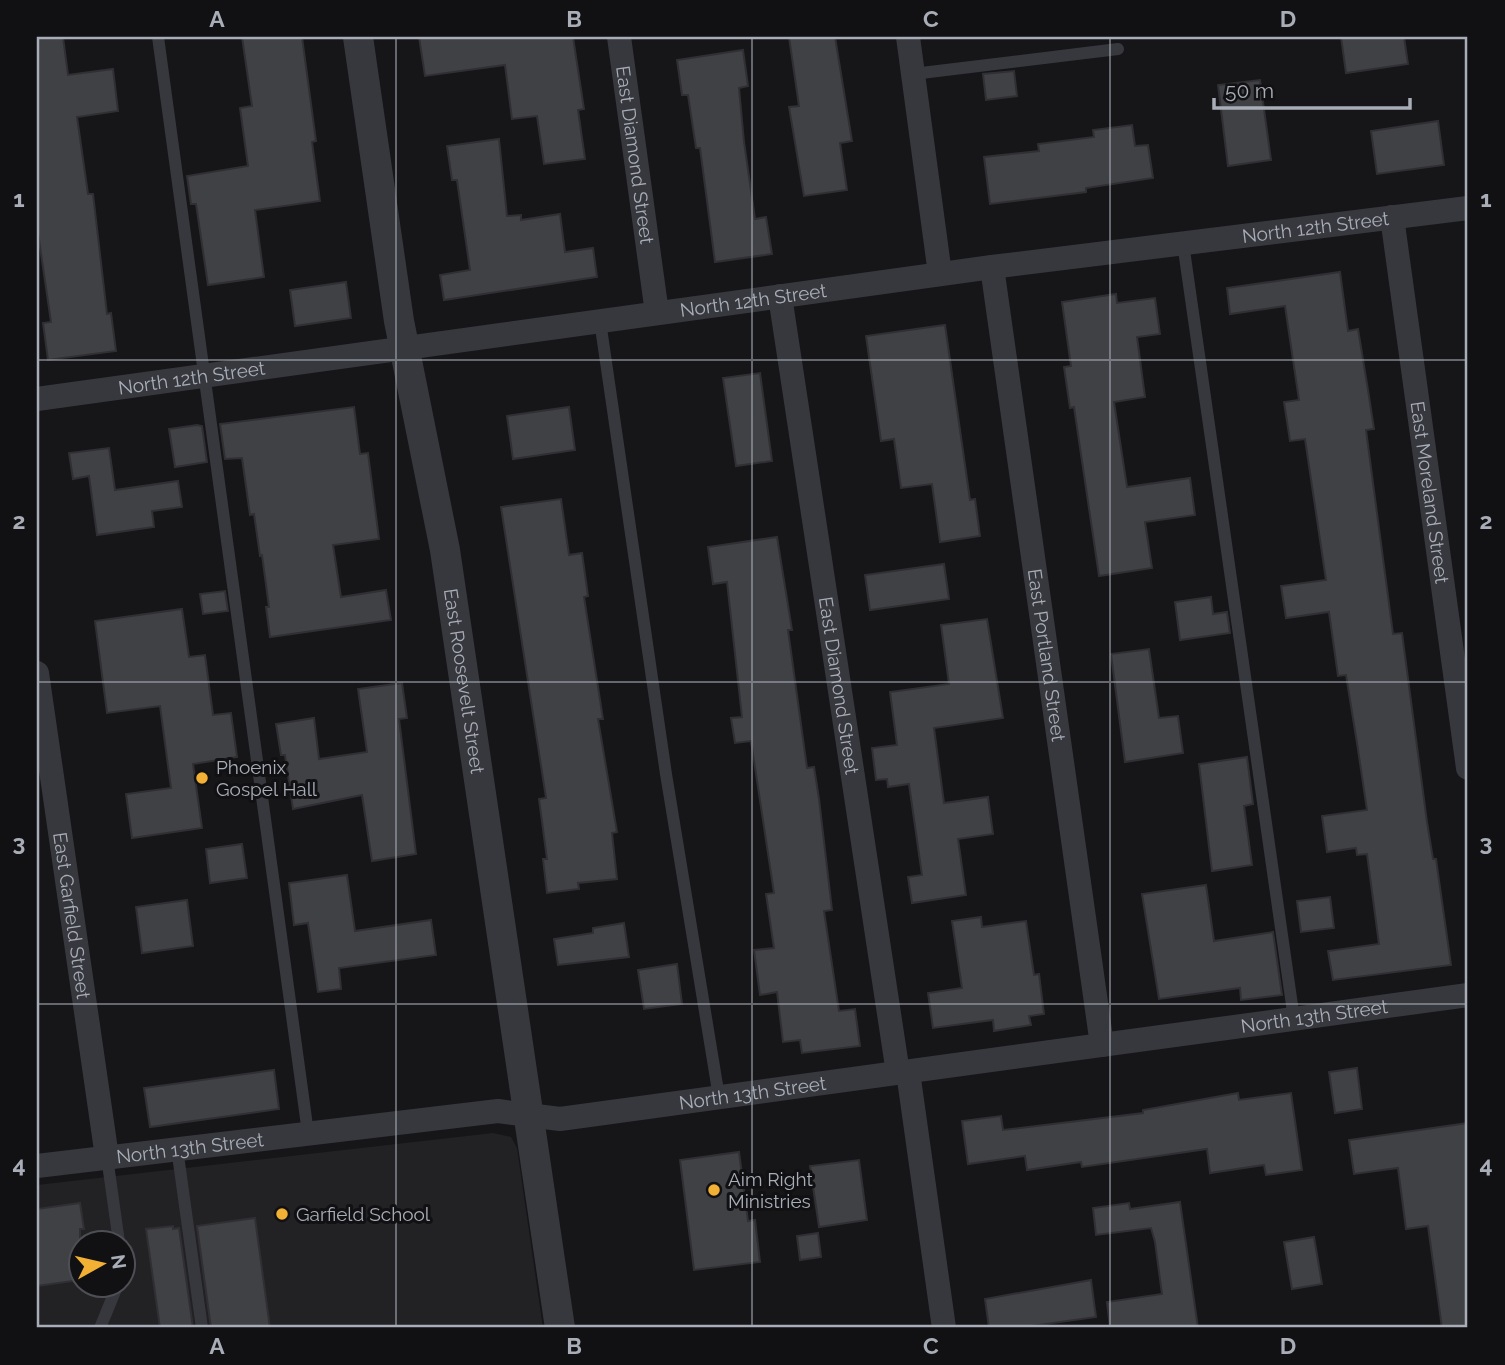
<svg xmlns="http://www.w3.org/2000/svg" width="1505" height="1365" font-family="Raleway,sans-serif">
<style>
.built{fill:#222225;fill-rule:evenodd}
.building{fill:#404145;stroke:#303034;stroke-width:2}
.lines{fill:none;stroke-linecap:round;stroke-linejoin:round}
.service{stroke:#37383d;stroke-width:12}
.minor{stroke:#37383d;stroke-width:24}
.tertiary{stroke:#37383d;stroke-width:30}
.grid{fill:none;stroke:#a8adb8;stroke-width:2;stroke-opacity:0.55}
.poi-dot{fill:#f2b134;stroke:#111113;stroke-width:2.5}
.labels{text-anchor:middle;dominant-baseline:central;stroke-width:6;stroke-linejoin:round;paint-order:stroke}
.street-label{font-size:19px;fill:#a8adb8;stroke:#111113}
.poi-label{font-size:19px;fill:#a8adb8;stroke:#111113;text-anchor:start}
.neatline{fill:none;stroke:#a8adb8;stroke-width:2.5}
.grid-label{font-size:23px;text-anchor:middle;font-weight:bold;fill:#a8adb8}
</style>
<rect width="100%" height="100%" fill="#161618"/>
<path class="built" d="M 493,1133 L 511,1137 L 517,1148 L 543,1328 L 37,1328 L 37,1185 ZM 80,1242 L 122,1242 L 122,1284 L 80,1284 Z"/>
<g class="building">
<path d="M 37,37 L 63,37 L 68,75 L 113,69 L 118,111 L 77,117 L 88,194 L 93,194 L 107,314 L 111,313 L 116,351 L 48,360 L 43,323 L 51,322 L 37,226 Z"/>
<path d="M 242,37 L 302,37 L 316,141 L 312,142 L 320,201 L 255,210 L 264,277 L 208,285 L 196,204 L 191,204 L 187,176 L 248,166 L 240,108 L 252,106 Z"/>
<path d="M 419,37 L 573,37 L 584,109 L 578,110 L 585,159 L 544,164 L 537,116 L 512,119 L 505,65 L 425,76 Z"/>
<path d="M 789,37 L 835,37 L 852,141 L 840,143 L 847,190 L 804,196 L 789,107 L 799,106 Z"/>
<path d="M 1341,37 L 1404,37 L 1408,64 L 1346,73 Z"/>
<path d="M 743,50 L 748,86 L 739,88 L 744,142 L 755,219 L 766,217 L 772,254 L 715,262 L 700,148 L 696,148 L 688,95 L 682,95 L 677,60 Z"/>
<path d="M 1014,71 L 1017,96 L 986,100 L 983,74 Z"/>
<path d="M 1260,80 L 1271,160 L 1228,166 L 1218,85 Z"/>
<path d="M 1438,121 L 1444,165 L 1377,174 L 1371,131 Z"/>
<path d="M 1132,125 L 1135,146 L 1148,145 L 1153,178 L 1086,188 L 1086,192 L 990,204 L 984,157 L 1039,151 L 1038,144 L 1094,137 L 1093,130 Z"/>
<path d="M 499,139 L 507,216 L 521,215 L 521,220 L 560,214 L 565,252 L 593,248 L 597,277 L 444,300 L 440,275 L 470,270 L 457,180 L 452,180 L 447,146 Z"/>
<path d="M 1340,272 L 1348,331 L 1358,329 L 1368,390 L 1374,429 L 1366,430 L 1393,634 L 1402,633 L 1427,822 L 1433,859 L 1436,859 L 1451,965 L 1333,980 L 1328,951 L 1379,944 L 1367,854 L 1357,855 L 1356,848 L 1327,852 L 1322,816 L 1367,810 L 1357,743 L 1346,675 L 1338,676 L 1329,612 L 1286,618 L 1281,586 L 1326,580 L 1305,439 L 1290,441 L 1284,402 L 1299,400 L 1285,306 L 1230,314 L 1227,288 Z"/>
<path d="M 346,282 L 351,318 L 295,326 L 290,290 Z"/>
<path d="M 1116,294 L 1117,303 L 1155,298 L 1160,334 L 1137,337 L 1145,397 L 1114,402 L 1127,487 L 1190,478 L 1195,515 L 1145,522 L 1152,568 L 1099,576 L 1074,407 L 1070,408 L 1064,367 L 1071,366 L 1062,302 Z"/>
<path d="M 945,325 L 970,500 L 975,499 L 980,536 L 940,542 L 932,484 L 901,488 L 894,439 L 881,441 L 866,336 Z"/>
<path d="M 760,373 L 772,461 L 736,466 L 723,378 Z"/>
<path d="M 354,407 L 360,454 L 368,453 L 379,539 L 333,545 L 341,597 L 386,590 L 391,620 L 270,637 L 266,607 L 269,607 L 262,555 L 260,556 L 254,514 L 250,515 L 242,458 L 225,459 L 220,424 Z"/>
<path d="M 569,407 L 575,450 L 513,459 L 507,416 Z"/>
<path d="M 197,425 L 202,426 L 207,462 L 175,467 L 169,429 Z"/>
<path d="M 109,448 L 115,490 L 178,481 L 182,507 L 152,511 L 154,527 L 97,535 L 89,476 L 73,479 L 69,453 Z"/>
<path d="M 561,499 L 569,555 L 582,553 L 588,596 L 584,597 L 603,719 L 598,719 L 617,832 L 612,833 L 617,879 L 578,883 L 579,889 L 547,893 L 543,859 L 547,859 L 539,799 L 546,798 L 501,507 Z"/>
<path d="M 777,537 L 792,630 L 788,630 L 807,768 L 814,767 L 819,799 L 832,910 L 824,911 L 839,1011 L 855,1009 L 860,1046 L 802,1053 L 800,1040 L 783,1042 L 777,992 L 760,995 L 754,950 L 774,948 L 766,894 L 774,893 L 751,741 L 735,743 L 731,718 L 742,717 L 727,582 L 713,584 L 708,547 Z"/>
<path d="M 944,564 L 949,599 L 870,610 L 865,575 Z"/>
<path d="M 225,591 L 228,611 L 203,614 L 200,594 Z"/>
<path d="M 1211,597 L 1213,614 L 1227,612 L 1230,633 L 1180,640 L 1175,602 Z"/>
<path d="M 182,609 L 189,657 L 205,655 L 213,715 L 231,713 L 237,757 L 193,764 L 202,828 L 132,838 L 126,794 L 171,788 L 160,706 L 107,713 L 95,621 Z"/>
<path d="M 987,619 L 1003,718 L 934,728 L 944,803 L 988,797 L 993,834 L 958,839 L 966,895 L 912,903 L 908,877 L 922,875 L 909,784 L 888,787 L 887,779 L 876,780 L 872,748 L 897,745 L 890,692 L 949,684 L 941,625 Z"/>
<path d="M 1149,649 L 1159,718 L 1178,716 L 1183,753 L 1125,762 L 1111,654 Z"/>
<path d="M 402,683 L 407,718 L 399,719 L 416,854 L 372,861 L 362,795 L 293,809 L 285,755 L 281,755 L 276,724 L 314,718 L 319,759 L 367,752 L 358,689 Z"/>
<path d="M 1247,757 L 1253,804 L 1244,806 L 1252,865 L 1212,871 L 1199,764 Z"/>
<path d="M 242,844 L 247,878 L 210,883 L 206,849 Z"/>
<path d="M 347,875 L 355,931 L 431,920 L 436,955 L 339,968 L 341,989 L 318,992 L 308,923 L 294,925 L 289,883 Z"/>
<path d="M 1206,885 L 1214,941 L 1273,932 L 1282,995 L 1241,1000 L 1240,988 L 1159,999 L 1142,894 Z"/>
<path d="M 1330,897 L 1334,928 L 1301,932 L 1297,901 Z"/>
<path d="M 187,900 L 193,946 L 142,953 L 136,907 Z"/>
<path d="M 981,917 L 982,927 L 1026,921 L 1034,975 L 1039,974 L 1044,1014 L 1029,1016 L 1031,1025 L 994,1031 L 993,1020 L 933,1028 L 928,993 L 962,988 L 952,921 Z"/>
<path d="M 624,923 L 629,957 L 558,965 L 554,939 L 593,933 L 593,928 Z"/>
<path d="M 677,964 L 682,1004 L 644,1009 L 638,970 Z"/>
<path d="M 1357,1068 L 1362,1109 L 1335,1113 L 1329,1072 Z"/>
<path d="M 274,1070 L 279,1109 L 150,1127 L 144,1088 Z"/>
<path d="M 1238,1093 L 1239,1100 L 1291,1093 L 1302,1170 L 1266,1175 L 1264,1165 L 1210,1173 L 1207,1149 L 1082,1167 L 1081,1162 L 1027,1170 L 1025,1156 L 968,1164 L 962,1121 L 1001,1116 L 1003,1130 L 1143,1113 L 1143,1110 Z"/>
<path d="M 1468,1123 L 1468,1328 L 1442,1328 L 1428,1226 L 1406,1229 L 1398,1168 L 1354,1174 L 1349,1140 Z"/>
<path d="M 739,1152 L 748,1221 L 755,1220 L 760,1262 L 694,1270 L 680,1160 Z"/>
<path d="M 859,1160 L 867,1220 L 819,1227 L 810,1166 Z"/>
<path d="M 1180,1202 L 1198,1328 L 1110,1328 L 1107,1302 L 1162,1294 L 1155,1242 L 1151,1228 L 1096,1235 L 1093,1208 L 1129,1203 L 1130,1209 Z"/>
<path d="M 80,1203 L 84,1229 L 80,1229 L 80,1280 L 37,1286 L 37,1209 Z"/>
<path d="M 255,1218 L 270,1328 L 211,1328 L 197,1226 Z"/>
<path d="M 173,1226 L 173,1229 L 179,1228 L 193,1328 L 160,1328 L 146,1229 Z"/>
<path d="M 818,1233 L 821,1257 L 800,1260 L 797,1236 Z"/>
<path d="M 1314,1237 L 1322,1284 L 1292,1289 L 1284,1242 Z"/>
<path d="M 1091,1280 L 1096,1317 L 1017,1328 L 989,1328 L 985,1299 Z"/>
</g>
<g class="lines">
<g class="service">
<path d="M 158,37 L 308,1133"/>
<path d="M 913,74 L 1118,49"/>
<path d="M 1183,243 L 1294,1019"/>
<path d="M 600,321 L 666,774 L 719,1097"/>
<path d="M 177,1148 L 202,1328"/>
<path d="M 107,1157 L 119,1242"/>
<path d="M 100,1328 L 118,1284"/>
</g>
<g class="minor">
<path id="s1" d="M 619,37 L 657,313"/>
<path d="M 908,37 L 940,274"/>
<path id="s2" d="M 1392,217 L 1468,768"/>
<path id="s3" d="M 992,267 L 1102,1045"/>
<path id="s4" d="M 780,296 L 898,1073"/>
<path id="s5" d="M 37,399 L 992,267 L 1468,208"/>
<path id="s6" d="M 37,673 L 107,1157"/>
<path d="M 908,1072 L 944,1328"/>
<path id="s7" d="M 37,1166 L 498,1111 L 560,1119 L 1468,995"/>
</g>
<path class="tertiary" id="s8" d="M 358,37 L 399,321 L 445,550 L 560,1328"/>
</g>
<path class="grid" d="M 396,37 L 396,1328M 752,37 L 752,1328M 1110,37 L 1110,1328M 37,360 L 1468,360M 37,682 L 1468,682M 37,1004 L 1468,1004"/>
<g class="poi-dot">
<circle cx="202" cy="778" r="7"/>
<circle cx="714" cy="1190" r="7"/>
<circle cx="282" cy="1214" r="7"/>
</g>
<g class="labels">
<g class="street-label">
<text stroke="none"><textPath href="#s1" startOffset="119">East Diamond Street</textPath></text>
<text stroke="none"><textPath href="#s5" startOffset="1290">North 12th Street</textPath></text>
<text stroke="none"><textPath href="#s5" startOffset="723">North 12th Street</textPath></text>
<text stroke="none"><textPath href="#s5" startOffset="156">North 12th Street</textPath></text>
<text stroke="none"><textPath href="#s2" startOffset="278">East Moreland Street</textPath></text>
<text stroke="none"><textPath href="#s3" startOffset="392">East Portland Street</textPath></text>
<text stroke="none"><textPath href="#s8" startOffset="653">East Roosevelt Street</textPath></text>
<text stroke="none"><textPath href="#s4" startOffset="394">East Diamond Street</textPath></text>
<text stroke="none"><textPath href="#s6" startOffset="245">East Garfield Street</textPath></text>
<text stroke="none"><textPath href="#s7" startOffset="1288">North 13th Street</textPath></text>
<text stroke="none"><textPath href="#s7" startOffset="721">North 13th Street</textPath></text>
<text stroke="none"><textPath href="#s7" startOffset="154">North 13th Street</textPath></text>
</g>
<g class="poi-label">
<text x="216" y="767">Phoenix<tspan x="216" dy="22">Gospel Hall</tspan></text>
<text x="728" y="1179">Aim Right<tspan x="728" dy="22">Ministries</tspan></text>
<text x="296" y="1214">Garfield School</text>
</g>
</g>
<rect width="1505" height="1365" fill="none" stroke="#111113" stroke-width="77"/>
<g transform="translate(102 1264) rotate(82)"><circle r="33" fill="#111113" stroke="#4d4f55" stroke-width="2"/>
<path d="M0-5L12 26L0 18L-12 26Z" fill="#f2b134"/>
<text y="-10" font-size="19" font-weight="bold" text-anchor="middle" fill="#a8adb8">N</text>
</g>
<path d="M1214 98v10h196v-10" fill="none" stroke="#a8adb8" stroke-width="3.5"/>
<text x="1225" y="98" font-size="21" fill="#a8adb8" stroke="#111113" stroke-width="5" paint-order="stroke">50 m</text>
<rect x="38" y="38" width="1428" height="1288" class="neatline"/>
<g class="grid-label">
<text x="217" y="27">A</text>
<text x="574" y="27">B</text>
<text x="931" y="27">C</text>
<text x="1288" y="27">D</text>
<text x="19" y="207">1</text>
<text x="1486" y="207">1</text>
<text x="19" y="529">2</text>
<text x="1486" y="529">2</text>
<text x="19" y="851">3</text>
<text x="1486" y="851">3</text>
<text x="19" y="1173">4</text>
<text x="1486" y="1173">4</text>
<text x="217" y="1354">A</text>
<text x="574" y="1354">B</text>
<text x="931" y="1354">C</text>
<text x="1288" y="1354">D</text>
</g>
</svg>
